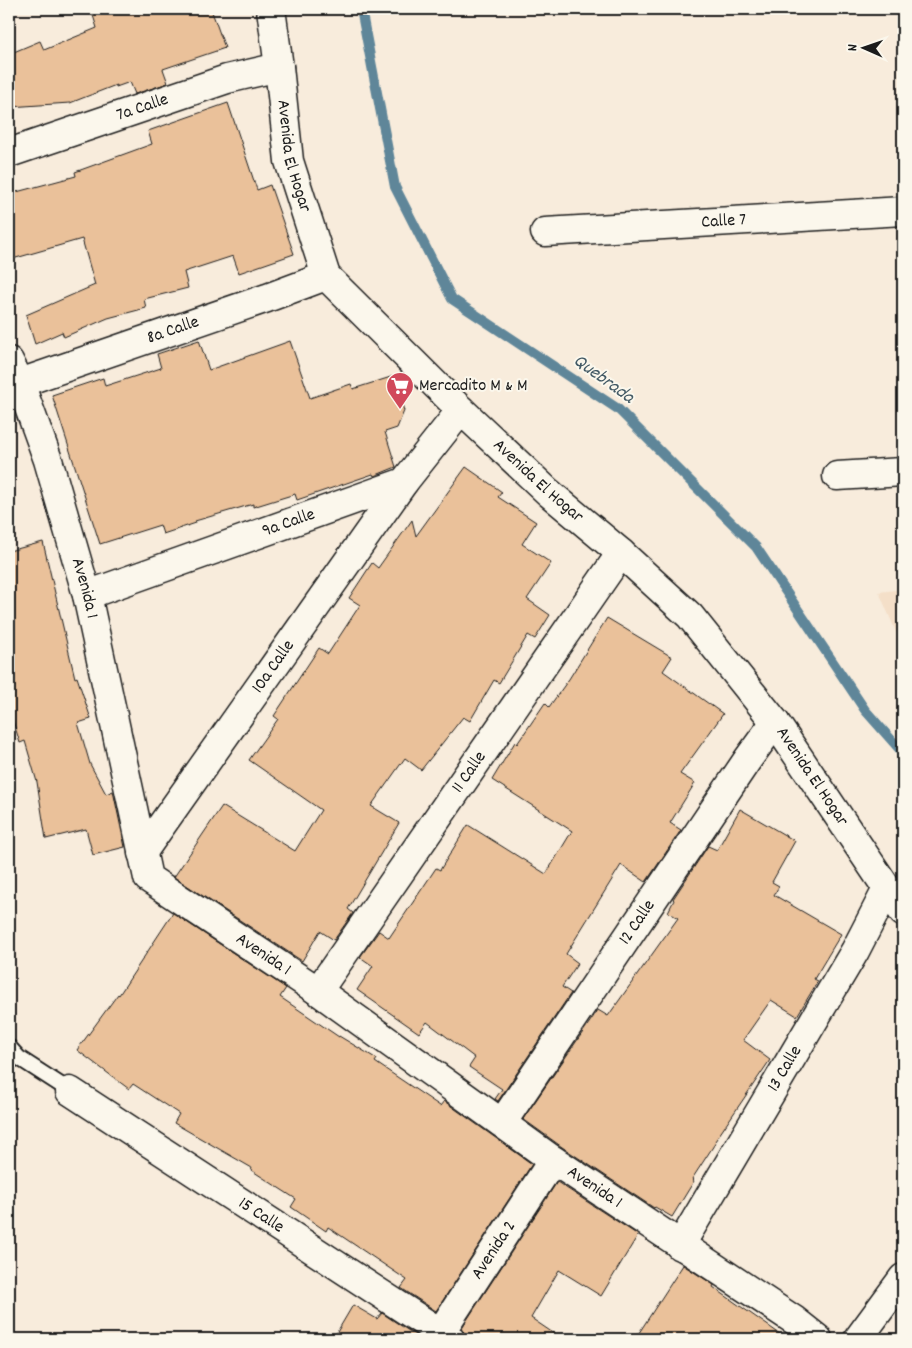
<svg xmlns="http://www.w3.org/2000/svg" width="912" height="1348" font-family="Dekko,sans-serif">
<style>
.built{fill:#f4dfc8}
.lines{fill:none;stroke-linecap:round;stroke-linejoin:round}
.stream{stroke:#5f8699;stroke-width:10}
.building{fill:#eac19a;stroke:#1c1c1c}
.service-casing{stroke:#1c1c1c;stroke-width:18}
.minor-casing{stroke:#1c1c1c;stroke-width:31}
.tertiary-casing{stroke:#1c1c1c;stroke-width:31}
.service{stroke:#fbf7ec;stroke-width:14}
.minor{stroke:#fbf7ec;stroke-width:28}
.tertiary{stroke:#fbf7ec;stroke-width:28}
.labels{text-anchor:middle;dominant-baseline:central;stroke-width:4;stroke-linejoin:round;paint-order:stroke}
.street-label{font-size:18px;fill:#1c1c1c;stroke:#fbf7ec}
.poi-label{font-size:18px;fill:#1c1c1c;stroke:#fbf7ec;text-anchor:start}
.water-label{font-size:19px;font-style:italic;fill:#435a65;stroke:#fbf7ec}
</style>
<rect width="100%" height="100%" fill="#f8ecdc"/>
<filter id="ink" filterUnits="userSpaceOnUse"><feTurbulence type="fractalNoise" baseFrequency=".02" numOctaves="2"/><feDisplacementMap in="SourceGraphic" scale="10" xChannelSelector="R" yChannelSelector="G"/><feConvolveMatrix kernelMatrix="1 2 1 2 8 2 1 2 1" color-interpolation-filters="sRGB"/></filter>
<g filter="url(#ink)">
<path class="built" d="M 903,589 L 903,648 L 879,592 Z"/>
<g class="lines">
<path class="stream" d="M 361,9 L 395,187 L 452,299 L 618,409 L 756,547 L 865,710 L 903,753"/>
</g>
<g class="building">
<path d="M 91,9 L 211,9 L 225,48 L 163,69 L 168,83 L 135,94 L 130,82 L 116,87 L 116,85 L 70,103 L 9,107 L 9,54 L 40,41 L 44,50 L 97,28 Z"/>
<path d="M 228,103 L 257,190 L 270,185 L 294,254 L 239,273 L 233,256 L 184,272 L 188,288 L 144,299 L 146,308 L 108,318 L 64,337 L 62,332 L 35,344 L 26,315 L 95,285 L 82,239 L 9,260 L 9,194 L 76,176 L 75,172 L 152,144 L 148,131 Z"/>
<path d="M 199,340 L 209,370 L 290,341 L 310,398 L 351,384 L 353,389 L 394,376 L 404,411 L 397,428 L 385,432 L 396,467 L 374,476 L 373,474 L 297,500 L 295,494 L 253,507 L 253,504 L 195,521 L 196,523 L 163,534 L 160,525 L 100,544 L 52,395 L 103,378 L 105,386 L 161,368 L 157,354 Z"/>
<path d="M 466,467 L 502,492 L 498,497 L 536,522 L 522,544 L 551,563 L 527,599 L 550,615 L 535,639 L 528,635 L 499,683 L 494,680 L 470,721 L 463,717 L 421,770 L 405,758 L 371,806 L 399,823 L 348,909 L 353,913 L 334,940 L 320,931 L 302,961 L 174,877 L 222,806 L 295,851 L 321,810 L 249,760 L 278,719 L 274,716 L 319,648 L 328,654 L 360,605 L 349,598 L 372,563 L 378,568 L 412,520 L 416,536 Z"/>
<path d="M 43,542 L 75,678 L 77,677 L 91,719 L 78,723 L 90,764 L 106,794 L 113,791 L 125,847 L 93,855 L 86,829 L 46,839 L 37,782 L 25,741 L 20,743 L 9,708 L 9,551 Z"/>
<path d="M 607,618 L 672,657 L 663,671 L 723,714 L 680,774 L 695,783 L 670,823 L 681,830 L 646,882 L 621,865 L 566,954 L 578,963 L 562,987 L 571,993 L 498,1101 L 495,1099 L 502,1089 L 469,1067 L 475,1058 L 427,1022 L 419,1033 L 357,990 L 373,966 L 360,957 L 379,931 L 389,938 L 436,868 L 440,870 L 468,825 L 546,874 L 572,831 L 492,780 L 515,742 L 517,744 L 545,703 L 549,707 L 569,679 Z"/>
<path d="M 740,809 L 795,841 L 772,882 L 779,886 L 774,895 L 841,934 L 814,979 L 818,981 L 797,1016 L 771,1000 L 743,1040 L 770,1060 L 715,1141 L 716,1142 L 692,1179 L 694,1181 L 672,1217 L 655,1207 L 654,1208 L 562,1147 L 523,1119 L 598,1010 L 608,1016 L 678,918 L 668,912 L 674,900 L 673,899 L 708,846 L 717,850 Z"/>
<path d="M 173,913 L 286,988 L 280,997 L 339,1037 L 339,1036 L 377,1059 L 375,1062 L 440,1106 L 444,1101 L 532,1164 L 436,1311 L 401,1288 L 407,1280 L 328,1227 L 326,1231 L 291,1207 L 296,1199 L 251,1170 L 252,1168 L 174,1123 L 179,1114 L 133,1084 L 129,1089 L 77,1050 L 118,994 L 119,995 Z"/>
<path d="M 557,1182 L 638,1235 L 601,1296 L 559,1270 L 531,1318 L 562,1339 L 466,1339 L 464,1332 L 461,1329 Z"/>
<path d="M 683,1265 L 714,1285 L 713,1287 L 787,1339 L 635,1339 Z"/>
<path d="M 353,1305 L 377,1319 L 382,1313 L 421,1339 L 333,1339 Z"/>
</g>
<g class="lines">
<defs>
<path id="service" d="M 9,1047 L 19,1058 L 70,1091"/>
<g id="minor">
<path id="s1" d="M 9,153 L 227,79 L 279,67"/>
<path id="s2" d="M 545,232 L 903,211"/>
<path id="s3" d="M 9,361 L 20,383 L 48,460 L 87,595 L 148,878 L 318,991 L 553,1160 L 794,1320 L 818,1339"/>
<path id="s4" d="M 20,383 L 267,298 L 326,276"/>
<path d="M 837,476 L 903,472"/>
<path id="s5" d="M 87,595 L 404,482 L 461,410"/>
<path id="s6" d="M 142,853 L 404,482"/>
<path id="s7" d="M 318,991 L 621,553"/>
<path id="s8" d="M 70,1091 L 450,1339"/>
<path id="s9" d="M 502,1123 L 748,759 L 775,722"/>
<path id="s10" d="M 680,1246 L 855,951 L 887,889"/>
<path id="s11" d="M 436,1339 L 553,1160"/>
<path d="M 858,1339 L 903,1278"/>
</g>
<g id="tertiary">
<path id="s12" d="M 271,9 L 279,67 L 289,161 L 326,276 L 461,410 L 548,492 L 621,553 L 690,616 L 775,722 L 903,912"/>
</g>
</defs>
<use href="#service" class="service-casing"/>
<use href="#minor" class="minor-casing"/>
<use href="#tertiary" class="tertiary-casing"/>
<use href="#service" class="service"/>
<use href="#minor" class="minor"/>
<use href="#tertiary" class="tertiary"/>
</g>
</g>
<defs>
<symbol id="supermarket-pin" viewBox="-11 -11 22 30"><path d="M0 17L-7.5 6A9.5 9.5 0 1 1 7.5 6Z" fill="#d1495b" stroke="#fbf7ec"/><path d="M-6-5.5h2.5l.6 2H6L4.5 2H-2.5L-4.4-4H-6ZM-1.5 3.2a1.3 1.3 0 1 0 .1 0ZM3 3.2a1.3 1.3 0 1 0 .1 0Z" fill="#fff"/></symbol>
</defs>
<g fill-rule="evenodd">
<use href="#supermarket-pin" x="384" y="370" width="32" height="43"/>
</g>
<g class="labels">
<g class="street-label">
<text stroke="none"><textPath href="#s1" startOffset="141">7a Calle</textPath></text>
<text stroke="none"><textPath href="#s12" startOffset="149">Avenida El Hogar</textPath></text>
<text stroke="none"><textPath href="#s2" startOffset="179">Calle 7</textPath></text>
<text stroke="none"><textPath href="#s4" startOffset="162">8a Calle</textPath></text>
<text stroke="none"><textPath href="#s12" startOffset="569">Avenida El Hogar</textPath></text>
<text stroke="none"><textPath href="#s5" startOffset="214">9a Calle</textPath></text>
<text stroke="none"><textPath href="#s3" startOffset="240">Avenida 1</textPath></text>
<text stroke="none"><textPath href="#s6" startOffset="228">10a Calle</textPath></text>
<text stroke="none"><textPath href="#s7" startOffset="266">11 Calle</textPath></text>
<text stroke="none"><textPath href="#s12" startOffset="974">Avenida El Hogar</textPath></text>
<text stroke="none"><textPath href="#s9" startOffset="242">12 Calle</textPath></text>
<text stroke="none"><textPath href="#s3" startOffset="675">Avenida 1</textPath></text>
<text stroke="none"><textPath href="#s10" startOffset="206">13 Calle</textPath></text>
<text stroke="none"><textPath href="#s3" startOffset="1080">Avenida 1</textPath></text>
<text stroke="none"><textPath href="#s8" startOffset="228">15 Calle</textPath></text>
<text stroke="none"><textPath href="#s11" startOffset="106">Avenida 2</textPath></text>
</g>
<g class="poi-label">
<text x="419" y="386">Mercadito M &amp; M</text>
</g>
<g class="water-label">
<text transform="translate(603 380) rotate(36)">Quebrada</text>
</g>
</g>
<rect width="912" height="1348" fill="none" stroke="#fbf7ec" stroke-width="30"/>
<rect x="15" y="15" width="882" height="1318" fill="none" stroke="#1c1c1c" stroke-width="2" filter="url(#ink)"/>
<g transform="translate(864 48) rotate(272)" stroke="#fbf7ec" stroke-width="4" paint-order="stroke">
<path d="M0-4L9 19L0 12L-9 19Z" fill="#1c1c1c"/>
<text y="-8" font-size="14" font-weight="bold" text-anchor="middle" fill="#1c1c1c">N</text>
</g>
</svg>
